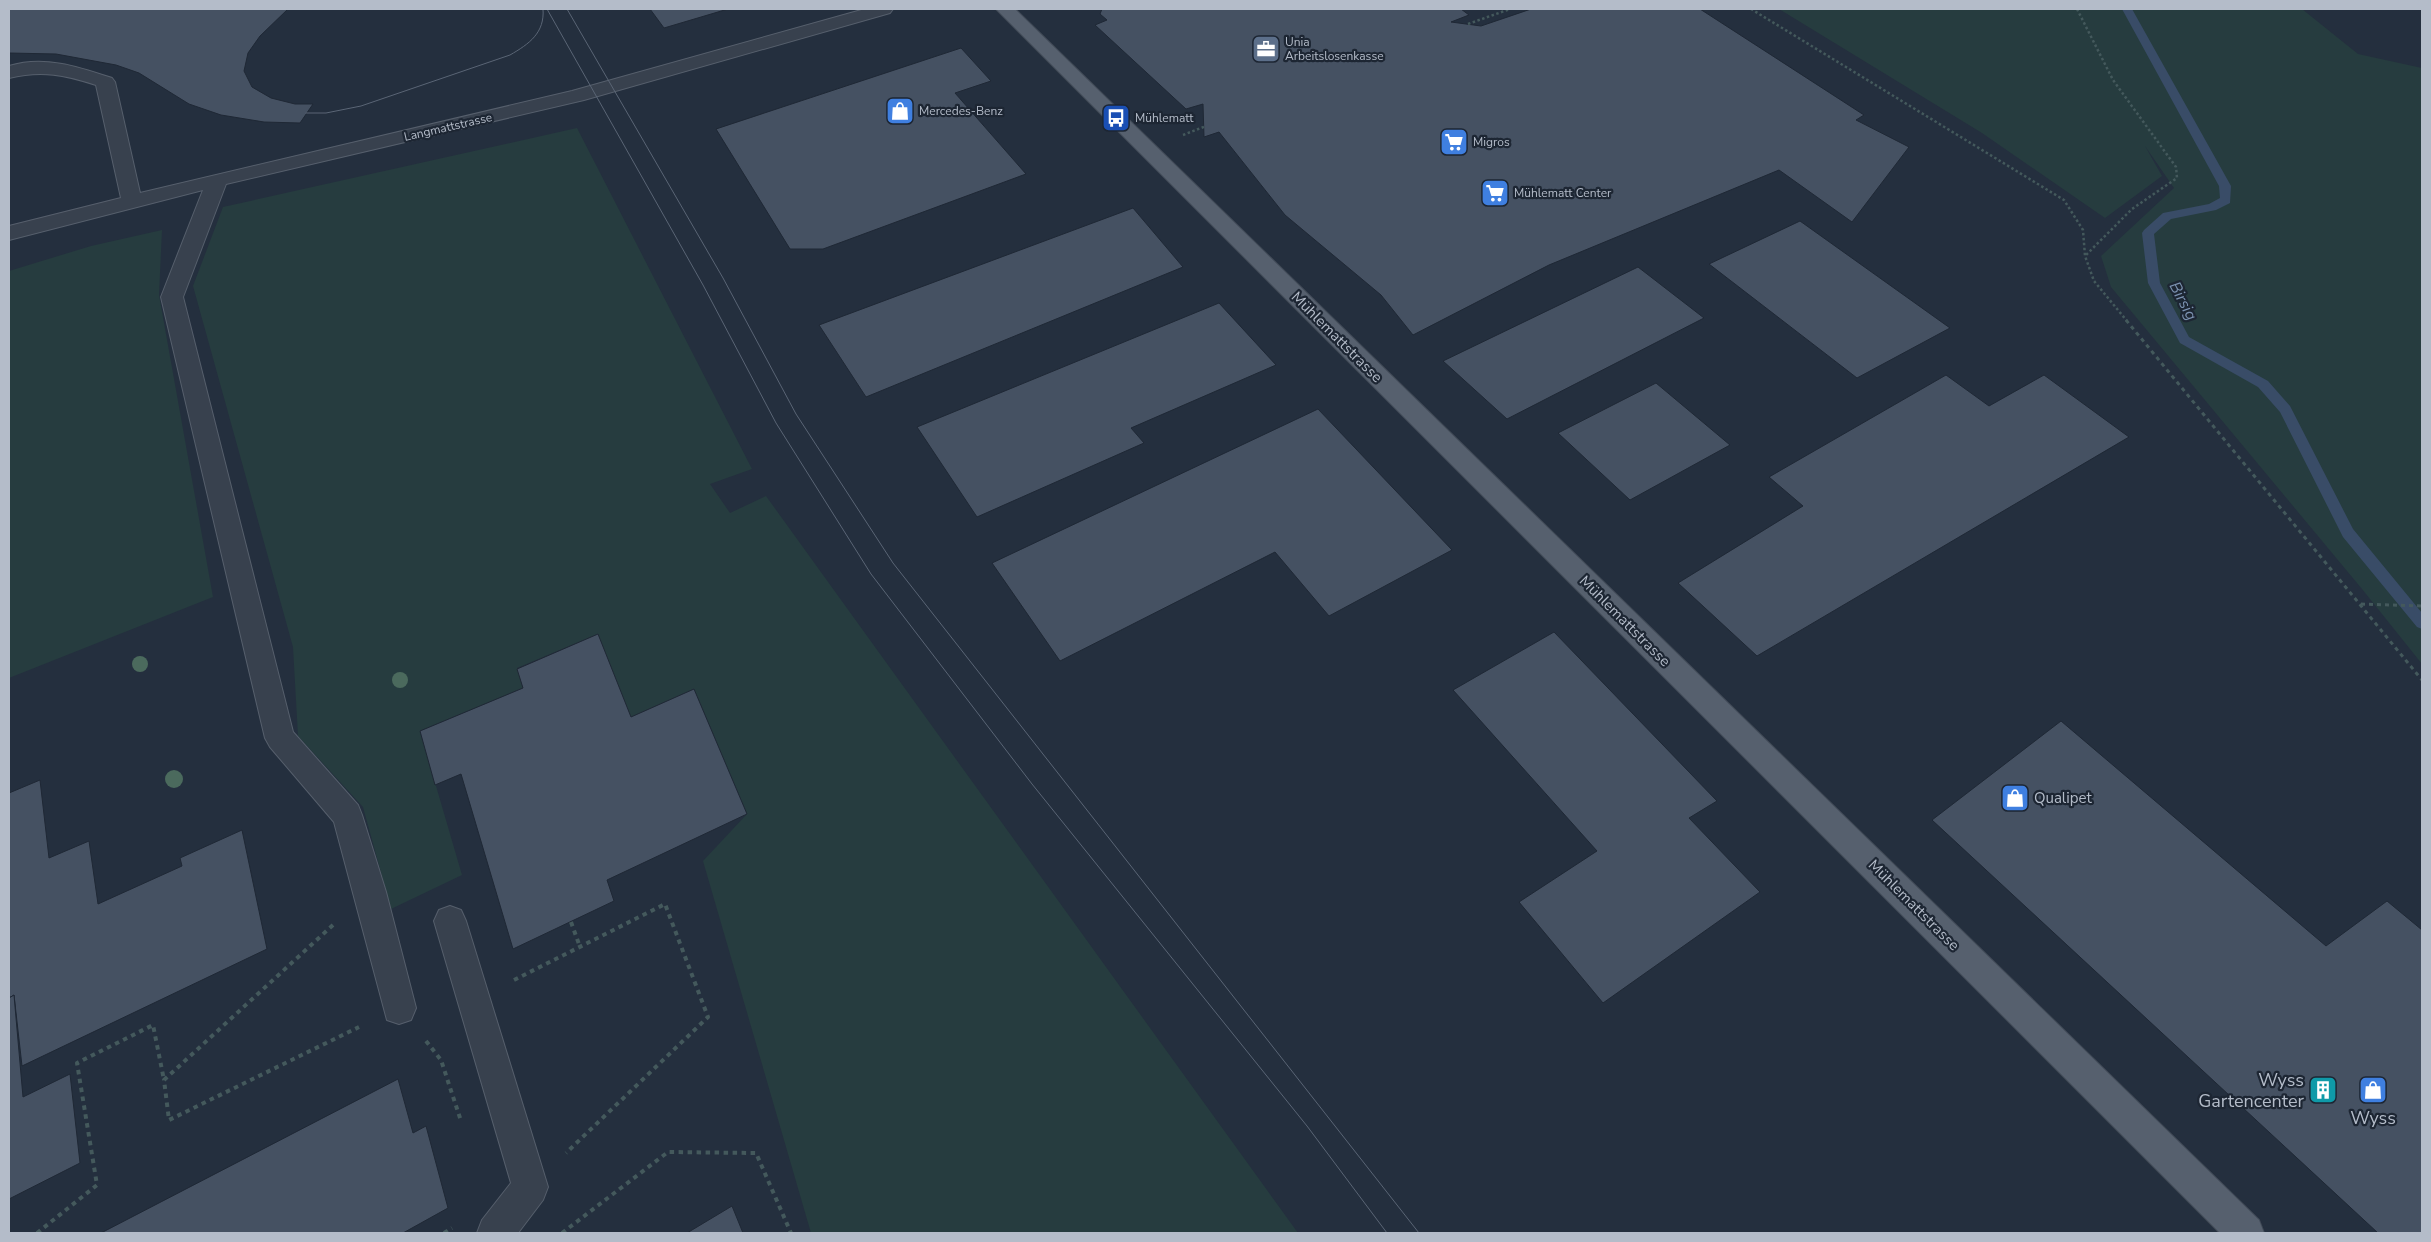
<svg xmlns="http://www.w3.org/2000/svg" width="2431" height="1242" font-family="'Nunito Sans',sans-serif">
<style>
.green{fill:#263c3f}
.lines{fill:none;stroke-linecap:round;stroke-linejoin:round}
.stream{fill:#394c67;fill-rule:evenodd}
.building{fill:#455162;stroke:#1f2835}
.minor-casing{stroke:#565f6c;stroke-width:2}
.major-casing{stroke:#414a57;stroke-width:2}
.path-far2{stroke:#44595c;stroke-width:2.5;stroke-dasharray:2.5 2.5;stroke-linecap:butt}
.path-far1{stroke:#44595c;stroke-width:3;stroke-dasharray:4 4;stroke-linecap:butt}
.path{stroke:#44595c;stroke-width:4;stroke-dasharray:4.5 4.5;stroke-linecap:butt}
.minor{fill:#38414e;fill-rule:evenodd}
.major{fill:#56606e;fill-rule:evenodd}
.tram{stroke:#5a6575;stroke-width:1}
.tree{fill:#4b6a5d}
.labels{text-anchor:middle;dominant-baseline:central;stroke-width:4.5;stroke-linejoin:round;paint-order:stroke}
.far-poi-label{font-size:12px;fill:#b4bcc9;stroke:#1d2633;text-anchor:start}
.far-street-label{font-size:12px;fill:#b4bcc9;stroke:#1d2633}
.street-label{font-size:15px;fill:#b4bcc9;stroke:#1d2633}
.poi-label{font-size:15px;fill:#b4bcc9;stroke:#1d2633;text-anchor:start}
.water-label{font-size:16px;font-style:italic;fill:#7c92b1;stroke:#1d2633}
.near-poi-label{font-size:18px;fill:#b4bcc9;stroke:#1d2633;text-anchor:end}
</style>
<rect width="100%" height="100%" fill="#242f3e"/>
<g class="green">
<path d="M 1779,9 L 2302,9 L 2358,54 L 2422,68 L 2422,664 L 2362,589 L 2111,287 L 2101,256 L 2174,188 L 2145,146 L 2162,176 L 2105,218 L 1982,133 Z"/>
<path d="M 577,128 L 752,469 L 710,484 L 730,513 L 766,496 L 1298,1233 L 811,1233 L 703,861 L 747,814 L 694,689 L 631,717 L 598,634 L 517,668 L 523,688 L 420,731 L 462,875 L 391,909 L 363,807 L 298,736 L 293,647 L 193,286 L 223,207 Z"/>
<path d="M 162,230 L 159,295 L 213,597 L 9,678 L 9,271 L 91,246 Z"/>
</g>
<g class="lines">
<path class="stream" d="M 2122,9 L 2132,9 L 2231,186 L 2230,203 L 2216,210 L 2171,219 L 2154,234 L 2160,283 L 2189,337 L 2268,381 L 2290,406 L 2353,529 L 2422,613 L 2422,629 L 2417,627 L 2343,537 L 2280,412 L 2258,387 L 2180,343 L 2148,283 L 2142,233 L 2144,230 L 2163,213 L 2209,204 L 2220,198 L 2219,186 Z"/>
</g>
<g class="building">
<path d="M 9,9 L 288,9 L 260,36 L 248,53 L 244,71 L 252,87 L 271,98 L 295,104 L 313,104 L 300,123 L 264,122 L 221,115 L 189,104 L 139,73 L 116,65 L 56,54 L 9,53 Z"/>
<path d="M 650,9 L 728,9 L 664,28 Z"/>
<path d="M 1102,9 L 1461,9 L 1469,15 L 1451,22 L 1481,26 L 1531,9 L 1700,9 L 1864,115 L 1856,120 L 1909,147 L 1852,222 L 1779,170 L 1549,265 L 1413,335 L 1381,295 L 1285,215 L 1219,132 L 1204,137 L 1203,104 L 1186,109 L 1095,25 L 1107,20 L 1100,14 Z"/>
<path d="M 961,48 L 991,81 L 955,93 L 1026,174 L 823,249 L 790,249 L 716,129 Z"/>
<path d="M 1133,208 L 1183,267 L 866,397 L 819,325 Z"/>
<path d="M 1800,221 L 1950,328 L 1857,378 L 1709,264 Z"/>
<path d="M 1638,267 L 1704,318 L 1507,419 L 1443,361 Z"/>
<path d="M 1219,303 L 1276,365 L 1131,428 L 1144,443 L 977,517 L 917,427 Z"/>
<path d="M 1946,375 L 1989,406 L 2044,375 L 2129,437 L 1757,656 L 1678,583 L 1803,506 L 1769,477 Z"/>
<path d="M 1656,383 L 1730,445 L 1630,500 L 1558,433 Z"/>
<path d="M 1318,409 L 1452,550 L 1329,616 L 1275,552 L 1060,661 L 992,563 Z"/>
<path d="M 1554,632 L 1717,801 L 1689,818 L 1760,892 L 1603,1003 L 1519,902 L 1597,851 L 1453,690 Z"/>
<path d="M 598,634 L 631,717 L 694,689 L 747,814 L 607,880 L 614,901 L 513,949 L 461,774 L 435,785 L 420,731 L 523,688 L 517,669 Z"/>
<path d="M 2061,721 L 2326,946 L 2387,901 L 2422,930 L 2422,1233 L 2378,1233 L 1932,820 Z"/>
<path d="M 40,780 L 49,858 L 89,841 L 98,904 L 182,866 L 180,858 L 242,830 L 267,949 L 22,1066 L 14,995 L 9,998 L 9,793 Z"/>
<path d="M 14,995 L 23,1097 L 70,1074 L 80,1163 L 9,1199 L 9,998 Z"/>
<path d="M 398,1079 L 413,1133 L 426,1126 L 448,1208 L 403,1233 L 101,1233 Z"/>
<path d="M 732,1206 L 743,1233 L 687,1233 Z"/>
</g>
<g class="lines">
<defs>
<g id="minor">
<path d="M 865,9 L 893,9 L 890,13 L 584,100 L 226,184 L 183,297 L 293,732 L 358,805 L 362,815 L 386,892 L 416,1008 L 411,1020 L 399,1024 L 387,1020 L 334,822 L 270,747 L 265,738 L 161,297 L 203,190 L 9,240 L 9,226 L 121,198 L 96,85 C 65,75 42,70 9,78 L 9,66 C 44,55 79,67 112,78 L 115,82 L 140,193 L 572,91 Z"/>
<path d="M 450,906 L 461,910 L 466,921 L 548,1187 L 543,1200 L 518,1233 L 477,1233 L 482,1220 L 511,1183 L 434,921 L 439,910 Z"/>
</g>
<path id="major" d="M 996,9 L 1015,9 L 2259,1220 L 2264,1233 L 2220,1233 Z"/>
</defs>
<use href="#minor" class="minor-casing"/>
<use href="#major" class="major-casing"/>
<g class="path-far2">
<path d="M 1751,9 L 2064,200 L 2083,230 L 2085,256 L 2094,281 L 2127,321"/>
<path d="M 2077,9 L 2113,80 L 2176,167 L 2177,178 L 2132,209 L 2086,255"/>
<path d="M 1468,24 L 1510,9"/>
<path d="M 1183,135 L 1206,126"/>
</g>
<g class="path-far1">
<path d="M 2126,320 L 2422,680"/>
<path d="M 2361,604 L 2422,606"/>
</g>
<g class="path">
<path d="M 571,922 L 580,947"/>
<path d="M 333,925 L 164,1080 L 169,1120 L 359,1027"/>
<path d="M 514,980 L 665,904 L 708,1017 L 566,1153"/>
<path d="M 426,1041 L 441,1060 L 461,1121"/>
<path d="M 37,1233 L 97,1185 L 77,1063 L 153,1025 L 164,1080"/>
<path d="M 444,1233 L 452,1228"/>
<path d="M 562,1233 L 668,1152 L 756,1153 L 791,1233"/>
</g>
<use href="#minor" class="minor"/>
<use href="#major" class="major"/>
<g class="tram">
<path d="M 547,9 L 703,285 L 776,423 L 871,574 L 1032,784 L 1307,1126 L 1387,1233"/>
<path d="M 567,9 L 723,278 L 796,414 L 893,563 L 1419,1233"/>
<path d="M 306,113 L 326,113 L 361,106 L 510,55 C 529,44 545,33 543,9"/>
</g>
</g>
<g class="tree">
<circle cx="140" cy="664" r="8"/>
<circle cx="400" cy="680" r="8"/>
<circle cx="174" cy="779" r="9"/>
</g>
<defs>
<symbol id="office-square" viewBox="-11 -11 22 22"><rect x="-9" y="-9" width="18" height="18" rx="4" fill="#5c6f8a" stroke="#1d2633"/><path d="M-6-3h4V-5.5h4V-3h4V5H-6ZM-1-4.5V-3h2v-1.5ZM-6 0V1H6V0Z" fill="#fff"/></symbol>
<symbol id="shop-square" viewBox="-11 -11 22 22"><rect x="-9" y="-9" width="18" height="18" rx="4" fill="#3f7fe0" stroke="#1d2633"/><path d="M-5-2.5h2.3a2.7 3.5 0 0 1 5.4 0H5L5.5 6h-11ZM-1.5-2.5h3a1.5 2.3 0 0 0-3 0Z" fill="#fff"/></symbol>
<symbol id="bus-square" viewBox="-11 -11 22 22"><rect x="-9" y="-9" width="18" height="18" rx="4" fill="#1a4fb4" stroke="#1d2633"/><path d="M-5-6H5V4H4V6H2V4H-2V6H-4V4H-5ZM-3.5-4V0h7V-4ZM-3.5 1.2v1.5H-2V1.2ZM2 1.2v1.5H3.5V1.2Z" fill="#fff"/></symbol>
<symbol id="supermarket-square" viewBox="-11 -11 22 22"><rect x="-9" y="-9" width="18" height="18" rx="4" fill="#3f7fe0" stroke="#1d2633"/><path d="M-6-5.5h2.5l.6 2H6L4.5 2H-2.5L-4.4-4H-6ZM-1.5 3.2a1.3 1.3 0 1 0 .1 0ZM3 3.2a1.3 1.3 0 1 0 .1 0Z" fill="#fff"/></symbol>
<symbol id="building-square" viewBox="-11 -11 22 22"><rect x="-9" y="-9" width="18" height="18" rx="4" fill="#0f9aa8" stroke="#1d2633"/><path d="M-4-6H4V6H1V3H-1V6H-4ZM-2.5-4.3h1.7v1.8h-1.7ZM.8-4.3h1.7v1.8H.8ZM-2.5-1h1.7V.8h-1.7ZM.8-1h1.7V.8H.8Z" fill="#fff"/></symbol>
</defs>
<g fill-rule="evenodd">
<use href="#office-square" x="1250" y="33" width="32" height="32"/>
<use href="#shop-square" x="884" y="95" width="32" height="32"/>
<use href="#bus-square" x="1100" y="102" width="32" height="32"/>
<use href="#supermarket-square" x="1438" y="126" width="32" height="32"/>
<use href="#supermarket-square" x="1479" y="177" width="32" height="32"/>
<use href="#shop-square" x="1999" y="782" width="32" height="32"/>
<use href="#building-square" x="2307" y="1074" width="32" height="32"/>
<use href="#shop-square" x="2357" y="1074" width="32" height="32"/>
</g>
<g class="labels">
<g class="far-poi-label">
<text x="1285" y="42">Unia<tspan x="1285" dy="14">Arbeitslosenkasse</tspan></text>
<text x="919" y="111">Mercedes-Benz</text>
<text x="1135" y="118">Mühlematt</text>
<text x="1473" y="142">Migros</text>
<text x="1514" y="193">Mühlematt Center</text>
</g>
<g class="far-street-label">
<text transform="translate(448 127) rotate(-13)">Langmattstrasse</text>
</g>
<g class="street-label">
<text transform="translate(1337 337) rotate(45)">Mühlemattstrasse</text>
<text transform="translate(1625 621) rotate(45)">Mühlemattstrasse</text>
<text transform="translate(1914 905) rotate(45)">Mühlemattstrasse</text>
</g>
<g class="poi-label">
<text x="2034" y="798">Qualipet</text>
</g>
<g class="water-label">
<text transform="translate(2183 301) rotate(62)">Birsig</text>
</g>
<g class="near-poi-label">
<text x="2304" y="1080">Wyss<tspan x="2304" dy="21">Gartencenter</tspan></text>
<text x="2373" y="1118" text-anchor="middle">Wyss</text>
</g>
</g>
<rect width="2431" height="1242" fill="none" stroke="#b4bcc9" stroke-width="20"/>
</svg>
